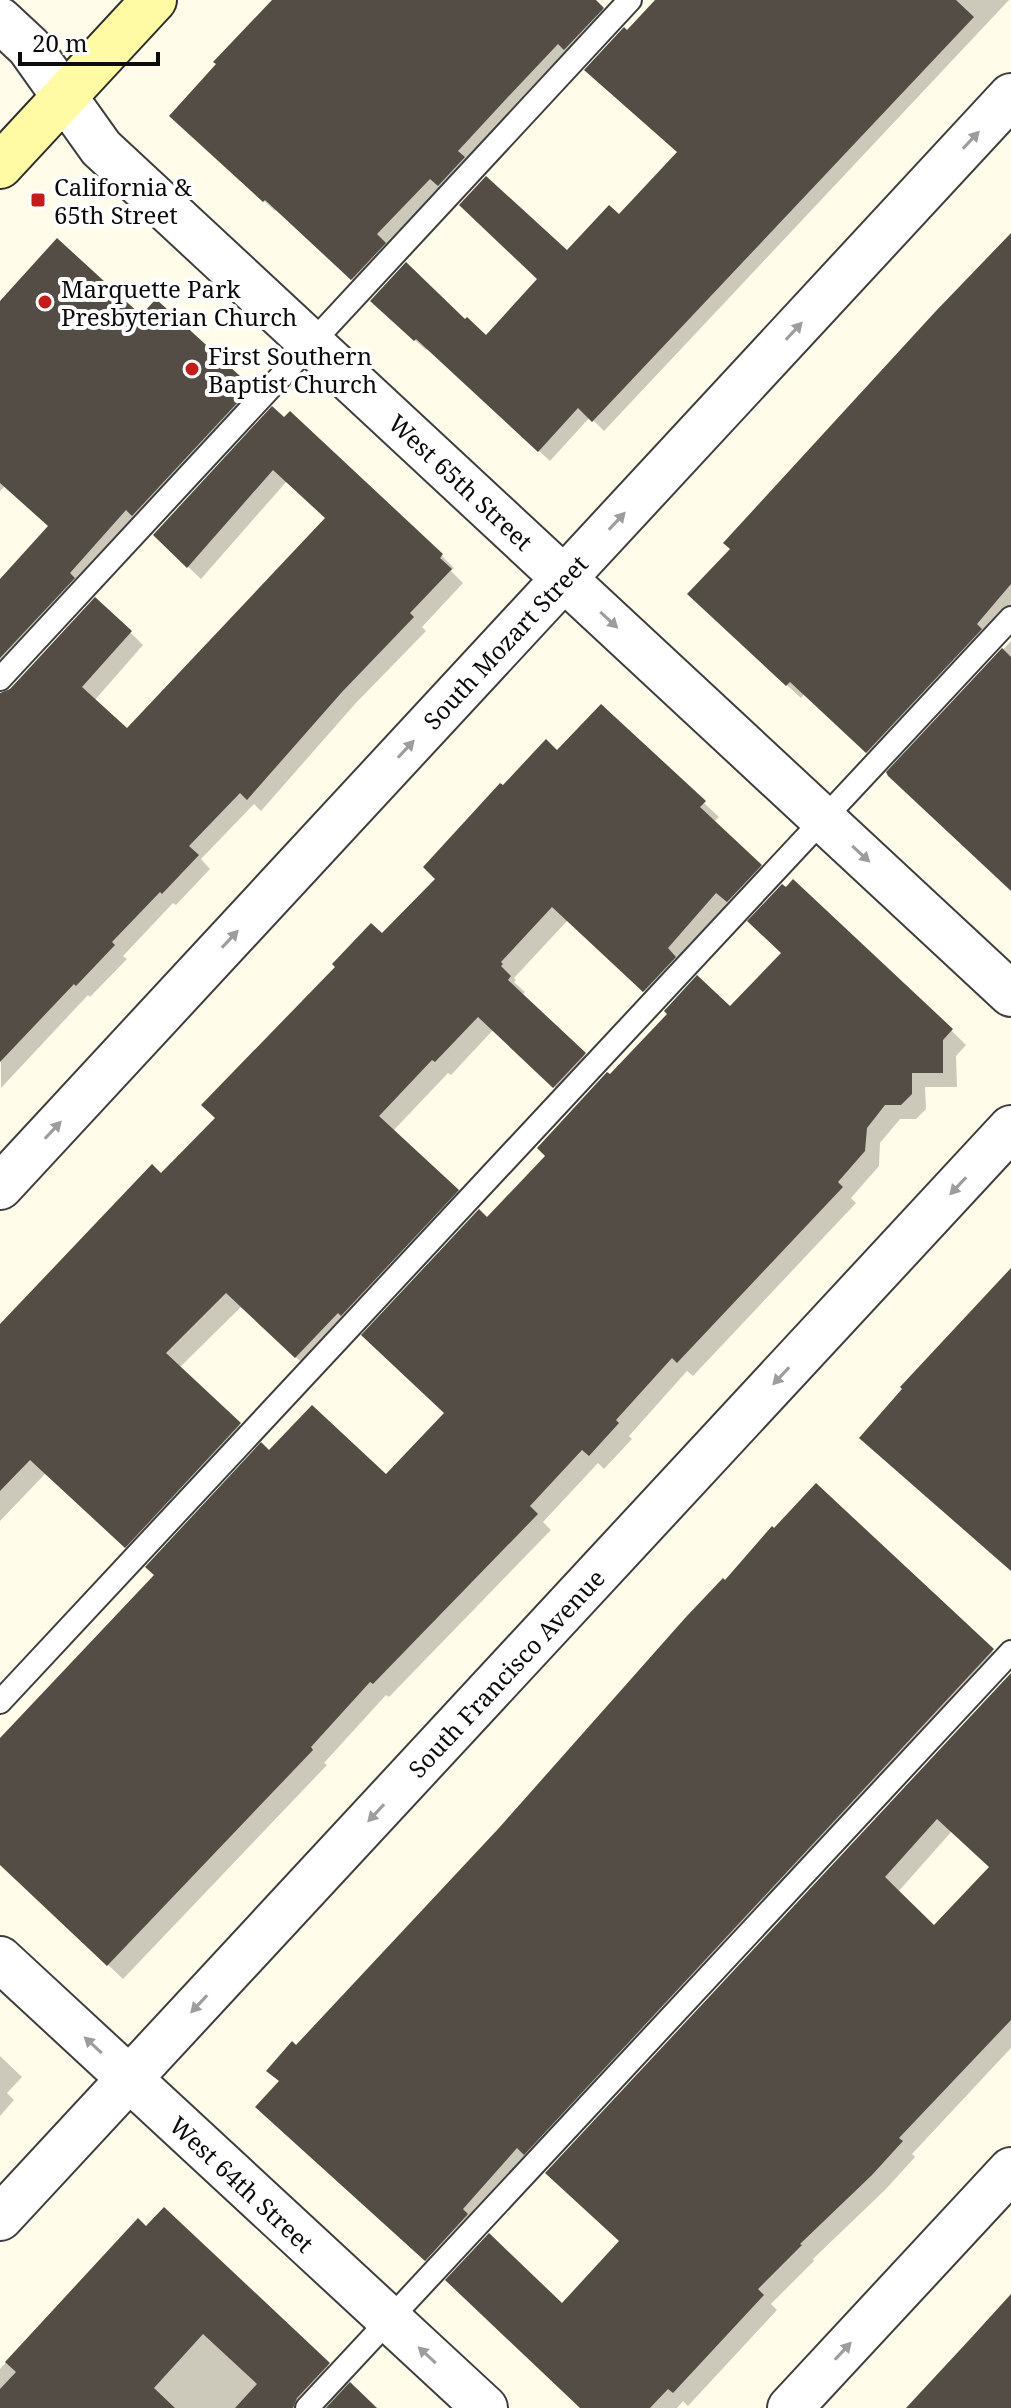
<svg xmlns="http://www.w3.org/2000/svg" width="1011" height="2408" font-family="'Noto Serif',serif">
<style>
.shadow{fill:#0003;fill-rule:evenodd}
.building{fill:#544d46;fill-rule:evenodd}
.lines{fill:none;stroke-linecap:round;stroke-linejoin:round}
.lane-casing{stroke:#3e3e3e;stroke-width:26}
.street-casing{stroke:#3e3e3e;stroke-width:48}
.secondary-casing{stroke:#2d2d2d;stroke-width:48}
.lane{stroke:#fff;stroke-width:22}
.street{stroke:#fff;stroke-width:44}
.secondary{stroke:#fffaa4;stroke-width:44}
.oneway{fill:#9d9d9d}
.poi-dot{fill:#c41c1a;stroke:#fff;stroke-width:3}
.labels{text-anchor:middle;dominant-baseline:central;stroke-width:8;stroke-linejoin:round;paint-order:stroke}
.poi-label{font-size:24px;fill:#0b0b0b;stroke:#fff;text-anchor:start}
.street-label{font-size:24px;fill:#0b0b0b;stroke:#fff}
</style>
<rect width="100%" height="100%" fill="#fffce9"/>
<g class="shadow">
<path d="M 273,0 L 593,0 L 613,20 L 363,290 L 277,209 L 275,211 L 182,126 Z"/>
<path d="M 658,0 L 1009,0 L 604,431 L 590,417 L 550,461 L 428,348 L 426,350 L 383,312 L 465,322 L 486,338 L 567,253 L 619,216 L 679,153 L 627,33 Z"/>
<path d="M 1011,235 L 1011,625 L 880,765 L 804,694 L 801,698 L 703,608 Z"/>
<path d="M 0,304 L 141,318 L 250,389 L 263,401 L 0,689 L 0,582 L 50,527 L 5,486 L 0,491 Z"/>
<path d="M 290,414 L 442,556 L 454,568 L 451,571 L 463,583 L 422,627 L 426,631 L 355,704 L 261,811 L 254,804 L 201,859 L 210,869 L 176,905 L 173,903 L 123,956 L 127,959 L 90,997 L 88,995 L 1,1088 L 0,694 L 130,632 L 143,645 L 94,701 L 127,731 L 328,519 L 287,481 L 201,579 L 168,548 Z"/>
<path d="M 1011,641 L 1011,889 L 889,773 Z"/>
<path d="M 558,752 L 704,803 L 719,817 L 713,823 L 775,881 L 659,1005 L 568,920 L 514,978 L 516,980 L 514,982 L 525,992 L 522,995 L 599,1069 L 569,1101 L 493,1030 L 451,1075 L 448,1073 L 393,1131 L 472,1206 L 311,1371 L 241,1307 L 179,1368 L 254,1439 L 140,1561 L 46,1473 L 0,1521 L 0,1327 L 161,1175 L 217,1119 L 382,936 L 438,879 L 503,788 Z"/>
<path d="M 730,1008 L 951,1030 L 966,1045 L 956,1056 L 957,1087 L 925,1087 L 926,1109 L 916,1119 L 900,1119 L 880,1143 L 879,1166 L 851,1198 L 856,1203 L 693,1376 L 687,1371 L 629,1436 L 632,1439 L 604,1469 L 598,1463 L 543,1522 L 551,1530 L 389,1697 L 386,1695 L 324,1763 L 327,1765 L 123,1979 L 0,1863 L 0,1740 L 270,1453 L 386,1477 L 446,1413 L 488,1220 L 547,1156 L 610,1077 Z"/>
<path d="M 816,1486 L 1009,1667 L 442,2276 L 274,2123 L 280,2082 L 296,2048 Z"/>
<path d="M 1011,1675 L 1011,2048 L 912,2154 L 915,2157 L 886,2189 L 813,2259 L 814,2261 L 771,2304 L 777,2310 L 688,2406 L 683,2401 L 677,2408 L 583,2408 L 562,2306 L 621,2242 ZM 952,1831 L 991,1867 L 934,1927 L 898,1892 Z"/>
<path d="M 0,2056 L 22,2077 L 7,2093 L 14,2100 L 0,2116 Z"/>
<path d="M 98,2263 L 328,2365 L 374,2408 L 0,2408 L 0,2369 Z"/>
</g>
<g class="building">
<path d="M 272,0 L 596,0 L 604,8 L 564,50 L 558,44 L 507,98 L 458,151 L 465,157 L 438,186 L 430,179 L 377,234 L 386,243 L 351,280 L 265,200 L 263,202 L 169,116 L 216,64 L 213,62 Z"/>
<path d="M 655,0 L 956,0 L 974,17 L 592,422 L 578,408 L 538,452 L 416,339 L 414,341 L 370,301 L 406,262 L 465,319 L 467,317 L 486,335 L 537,279 L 459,205 L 486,176 L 567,250 L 609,205 L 619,214 L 677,152 L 584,70 L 624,27 L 627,30 Z"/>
<path d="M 1011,233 L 1011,584 L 977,624 L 982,629 L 866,753 L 790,682 L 786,686 L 687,594 L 730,549 L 723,543 L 935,312 Z"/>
<path d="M 57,238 L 141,315 L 156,299 L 252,387 L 132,516 L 126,510 L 70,573 L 75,578 L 0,658 L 0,579 L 48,526 L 0,483 L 0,301 Z"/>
<path d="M 272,406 L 284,417 L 290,411 L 443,554 L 440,558 L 452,569 L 410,613 L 414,617 L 342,692 L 247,800 L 240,793 L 189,846 L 199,855 L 162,894 L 160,892 L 112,942 L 115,945 L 76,986 L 74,984 L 0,1062 L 0,693 L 10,689 L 95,597 L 132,631 L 82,687 L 127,728 L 325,518 L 273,470 L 187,568 L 153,535 Z"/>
<path d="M 1002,648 L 1011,657 L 1011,891 L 888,776 L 886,772 Z"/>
<path d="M 601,704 L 706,801 L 700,807 L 762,865 L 727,902 L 716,893 L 668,948 L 676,957 L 643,992 L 552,907 L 501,962 L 503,964 L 501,966 L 511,976 L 508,980 L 586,1053 L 553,1088 L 478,1017 L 435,1062 L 432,1060 L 381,1114 L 379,1116 L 459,1190 L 341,1316 L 338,1313 L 295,1358 L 226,1293 L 166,1353 L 241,1423 L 125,1548 L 30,1460 L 0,1491 L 0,1324 L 152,1164 L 161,1173 L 215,1118 L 201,1105 L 335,967 L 332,964 L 371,923 L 382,933 L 435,879 L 423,867 L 500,783 L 503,785 L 546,739 L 557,750 Z"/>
<path d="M 793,879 L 953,1029 L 943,1040 L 943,1073 L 912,1073 L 912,1094 L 901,1105 L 885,1105 L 867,1128 L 865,1151 L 838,1182 L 843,1187 L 677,1363 L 672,1358 L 616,1420 L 619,1423 L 589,1456 L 582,1450 L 530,1506 L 538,1514 L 373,1684 L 370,1682 L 311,1747 L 313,1750 L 107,1966 L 0,1865 L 0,1738 L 154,1575 L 145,1567 L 261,1442 L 269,1450 L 312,1405 L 386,1474 L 444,1413 L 361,1335 L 479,1209 L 487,1217 L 545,1156 L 537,1148 L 607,1072 L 610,1074 L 667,1014 L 664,1011 L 697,975 L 730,1006 L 781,953 L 747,921 L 782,884 L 786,887 Z"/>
<path d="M 1011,1268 L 1011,1571 L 859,1438 L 902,1389 L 900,1387 Z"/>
<path d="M 816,1483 L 994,1649 L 524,2155 L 517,2148 L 463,2209 L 468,2214 L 425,2261 L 255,2107 L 279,2081 L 266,2071 L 292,2041 L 296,2045 L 498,1829 L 686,1617 L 723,1578 L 725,1580 L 772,1526 L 774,1528 Z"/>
<path d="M 1011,1673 L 1011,2020 L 899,2138 L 903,2141 L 872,2175 L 800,2244 L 802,2245 L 758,2289 L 764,2295 L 673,2393 L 668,2389 L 650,2408 L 580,2408 L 445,2280 L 489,2233 L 562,2303 L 619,2241 L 545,2173 ZM 937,1819 L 989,1867 L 934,1925 L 885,1877 Z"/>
<path d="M 164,2207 L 330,2363 L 297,2398 L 293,2408 L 235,2408 L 257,2384 L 203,2334 L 154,2388 L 175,2408 L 0,2408 L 0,2389 L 16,2372 L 5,2362 L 138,2218 L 146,2226 Z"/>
<path d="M 1011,2294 L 1011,2408 L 906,2408 L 971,2338 Z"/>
<path d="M 350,2382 L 377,2408 L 326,2408 Z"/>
</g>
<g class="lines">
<defs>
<g id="lane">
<path d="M 0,679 L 630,0"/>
<path d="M 0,1702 L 1011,618"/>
<path d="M 307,2408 L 1011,1652"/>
</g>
<g id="street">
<path d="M 0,20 L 29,47 L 101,148 L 1011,994"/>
<path d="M 0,1187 L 1011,96"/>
<path d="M 0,1959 L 485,2408"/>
<path d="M 0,2218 L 1011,1128"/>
<path d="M 790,2408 L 1011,2170"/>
</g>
<path id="secondary" d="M 0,166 L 154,0"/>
</defs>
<use href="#lane" class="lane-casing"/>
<use href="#street" class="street-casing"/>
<use href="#secondary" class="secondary-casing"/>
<use href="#lane" class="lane"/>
<use href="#street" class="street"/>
<use href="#secondary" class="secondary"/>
</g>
<defs><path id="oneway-solid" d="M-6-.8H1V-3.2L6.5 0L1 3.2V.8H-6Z" transform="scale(2)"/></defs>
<g class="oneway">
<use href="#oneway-solid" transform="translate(971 140) rotate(-47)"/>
<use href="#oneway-solid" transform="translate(794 331) rotate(-47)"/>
<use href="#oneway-solid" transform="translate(617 521) rotate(-47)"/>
<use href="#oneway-solid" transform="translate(609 620) rotate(43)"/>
<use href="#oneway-solid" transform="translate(406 749) rotate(-47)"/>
<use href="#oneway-solid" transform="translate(861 854) rotate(43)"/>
<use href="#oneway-solid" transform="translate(230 939) rotate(-47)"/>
<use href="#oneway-solid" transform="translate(53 1130) rotate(-47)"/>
<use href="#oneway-solid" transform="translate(958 1186) rotate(133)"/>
<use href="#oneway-solid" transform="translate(781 1376) rotate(133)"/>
<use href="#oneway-solid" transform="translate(376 1813) rotate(133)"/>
<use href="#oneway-solid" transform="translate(199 2004) rotate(133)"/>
<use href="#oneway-solid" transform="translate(93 2045) rotate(-137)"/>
<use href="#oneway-solid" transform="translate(843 2351) rotate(-47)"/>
<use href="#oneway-solid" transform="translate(427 2355) rotate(-137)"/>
</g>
<g class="poi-dot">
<rect x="30" y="192" width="16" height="16" rx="4"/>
<circle cx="45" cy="302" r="8"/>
<circle cx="192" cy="369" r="8"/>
</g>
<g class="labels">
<g class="poi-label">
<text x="54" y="186">California &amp;<tspan x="54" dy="28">65th Street</tspan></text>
<text x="61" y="288">Marquette Park<tspan x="61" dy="28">Presbyterian Church</tspan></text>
<text x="208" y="355">First Southern<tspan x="208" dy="28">Baptist Church</tspan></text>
</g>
<g class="street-label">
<text transform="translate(461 482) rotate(43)">West 65th Street</text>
<text transform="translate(505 642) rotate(-47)">South Mozart Street</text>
<text transform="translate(506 1673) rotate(-47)">South Francisco Avenue</text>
<text transform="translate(242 2184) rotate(43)">West 64th Street</text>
</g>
</g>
<path d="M20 52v12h138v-12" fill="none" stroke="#0b0b0b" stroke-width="4"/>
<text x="32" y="52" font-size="24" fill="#0b0b0b" stroke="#ffffff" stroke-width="6" paint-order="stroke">20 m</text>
</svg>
